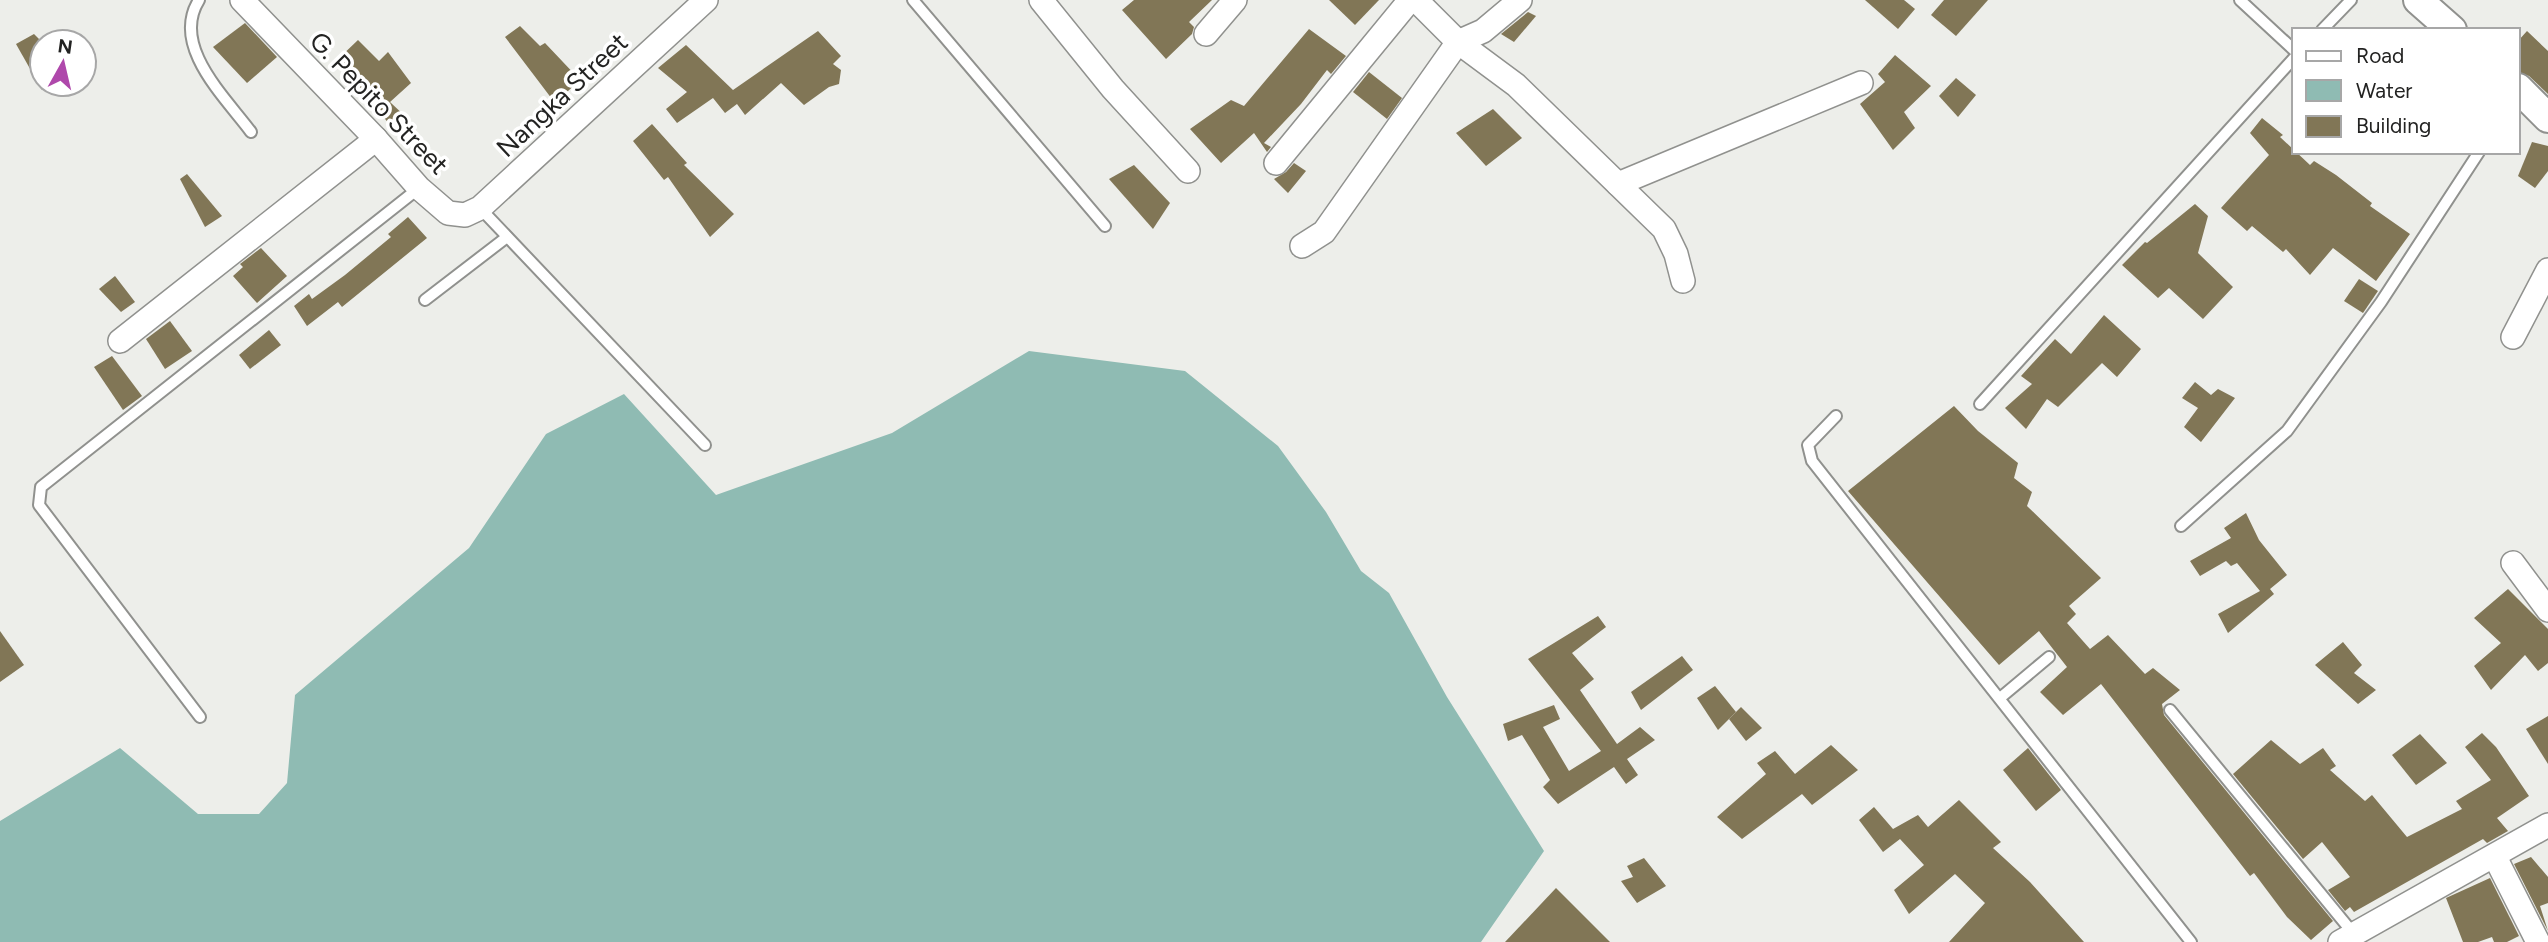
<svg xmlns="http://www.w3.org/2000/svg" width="2548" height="942" font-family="Figtree,sans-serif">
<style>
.water{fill:#8fbbb3}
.building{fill:#817656}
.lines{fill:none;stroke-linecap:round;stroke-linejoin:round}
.service-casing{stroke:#90918e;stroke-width:14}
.minor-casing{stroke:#90918e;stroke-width:26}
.tertiary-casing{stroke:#90918e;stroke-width:32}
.service{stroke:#fff;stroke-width:10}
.minor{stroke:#fff;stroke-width:23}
.tertiary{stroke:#fff;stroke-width:28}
.labels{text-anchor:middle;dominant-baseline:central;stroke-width:7;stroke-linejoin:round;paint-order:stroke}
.street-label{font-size:26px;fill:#232322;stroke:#fff}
</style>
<rect width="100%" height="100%" fill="#edeeea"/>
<path class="water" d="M 1029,351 L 1185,371 L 1278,446 L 1326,512 L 1361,571 L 1389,593 L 1447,697 L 1544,851 L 1481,942 L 0,942 L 0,821 L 120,748 L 198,814 L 259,814 L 287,783 L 295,695 L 469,548 L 546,434 L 624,394 L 716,495 L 892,433 Z"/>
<g class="building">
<path d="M 1134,0 L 1212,0 L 1189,22 L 1194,27 L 1192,34 L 1166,59 L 1122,10 Z"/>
<path d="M 1329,0 L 1379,0 L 1355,25 Z"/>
<path d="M 1865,0 L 1904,0 L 1915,9 L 1898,29 Z"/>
<path d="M 1944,0 L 1988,0 L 1956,36 L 1931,15 Z"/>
<path d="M 1528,12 L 1536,16 L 1514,42 L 1501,34 Z"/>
<path d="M 245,23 L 277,57 L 247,83 L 213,47 Z"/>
<path d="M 520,26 L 540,46 L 545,43 L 580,80 L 555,103 L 505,37 Z"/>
<path d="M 1309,29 L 1346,56 L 1331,74 L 1327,70 L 1301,104 L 1264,143 L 1271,147 L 1267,152 L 1254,133 L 1221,163 L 1190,129 L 1231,100 L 1244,106 Z"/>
<path d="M 818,31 L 841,56 L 833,64 L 841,70 L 839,84 L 829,87 L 804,105 L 781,83 L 745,115 L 737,104 L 725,113 L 713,98 L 677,123 L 666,109 L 687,92 L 658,68 L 686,45 L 733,90 Z"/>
<path d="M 2527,31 L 2548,51 L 2548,94 L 2529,76 L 2518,72 L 2518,41 Z"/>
<path d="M 34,34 L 42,42 L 42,90 L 16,44 Z"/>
<path d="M 358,40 L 379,61 L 388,52 L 411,83 L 390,102 L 407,118 L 393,129 L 356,82 L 335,62 Z"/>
<path d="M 1895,55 L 1931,86 L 1904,112 L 1915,128 L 1893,150 L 1860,104 L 1885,82 L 1878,74 Z"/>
<path d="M 1369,72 L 1402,98 L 1387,119 L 1353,92 Z"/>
<path d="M 1956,78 L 1976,95 L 1958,117 L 1939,96 Z"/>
<path d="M 1493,109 L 1522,138 L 1486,166 L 1456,133 Z"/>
<path d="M 2262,118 L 2283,135 L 2280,137 L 2310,165 L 2314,161 L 2336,175 L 2372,203 L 2370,206 L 2410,234 L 2376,281 L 2333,248 L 2310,275 L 2286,249 L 2283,252 L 2252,226 L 2247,231 L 2221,208 L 2269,155 L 2250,133 Z"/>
<path d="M 652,124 L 687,163 L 684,165 L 734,214 L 710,237 L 668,177 L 664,180 L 633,141 Z"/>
<path d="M 2532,142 L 2548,146 L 2548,171 L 2535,188 L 2518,176 Z"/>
<path d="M 1294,163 L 1306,171 L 1288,193 L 1274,179 L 1286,172 Z"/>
<path d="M 1134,165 L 1170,203 L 1153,229 L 1109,179 Z"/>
<path d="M 187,174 L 222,216 L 205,227 L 180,179 Z"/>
<path d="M 2195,204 L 2208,216 L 2198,253 L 2233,287 L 2203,319 L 2169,288 L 2158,298 L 2122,265 L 2145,242 L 2147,243 Z"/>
<path d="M 408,217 L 427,238 L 342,307 L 338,302 L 307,326 L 294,306 L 309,294 L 312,299 L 345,275 L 391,237 L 388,234 Z"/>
<path d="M 261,248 L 287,276 L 257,303 L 233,276 L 243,267 L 240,264 Z"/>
<path d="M 115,276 L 135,302 L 121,312 L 99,289 Z"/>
<path d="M 2359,279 L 2378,291 L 2363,313 L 2344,301 Z"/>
<path d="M 2104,315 L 2141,349 L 2117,377 L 2102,363 L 2058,407 L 2047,399 L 2026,429 L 2005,408 L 2032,384 L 2021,376 L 2055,339 L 2071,354 Z"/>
<path d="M 170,321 L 192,351 L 165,369 L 146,339 Z"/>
<path d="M 269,330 L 281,345 L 250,369 L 239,355 Z"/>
<path d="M 112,356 L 142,396 L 123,410 L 94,367 Z"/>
<path d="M 2195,382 L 2211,395 L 2218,389 L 2235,398 L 2201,442 L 2184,427 L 2198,408 L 2182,398 Z"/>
<path d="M 1954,406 L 1978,431 L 2018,463 L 2014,478 L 2032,492 L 2027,506 L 2101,578 L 2069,606 L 2076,614 L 2067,623 L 2090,649 L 2108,635 L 2145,674 L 2153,668 L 2180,690 L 2162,704 L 2164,715 L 2333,921 L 2311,940 L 2287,917 L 2254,873 L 2250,876 L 2101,684 L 2063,715 L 2040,692 L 2067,667 L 2039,631 L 1999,665 L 1848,491 Z"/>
<path d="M 2246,513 L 2259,540 L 2287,575 L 2270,589 L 2274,594 L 2228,633 L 2218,614 L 2260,591 L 2237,563 L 2231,566 L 2226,561 L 2200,576 L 2190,561 L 2231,538 L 2224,528 Z"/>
<path d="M 2508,589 L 2548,629 L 2548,663 L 2538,671 L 2525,655 L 2491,690 L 2474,666 L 2501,643 L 2474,618 Z"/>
<path d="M 1598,616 L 1606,627 L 1572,653 L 1594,679 L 1580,690 L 1617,744 L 1640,727 L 1655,740 L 1627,759 L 1638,775 L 1626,784 L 1614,767 L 1558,804 L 1543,787 L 1550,780 L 1522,735 L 1508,741 L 1503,724 L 1554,705 L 1560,719 L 1543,727 L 1569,771 L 1601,751 L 1528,659 Z"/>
<path d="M 0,631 L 24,665 L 0,682 Z"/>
<path d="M 2343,642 L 2362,665 L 2354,673 L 2376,690 L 2358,704 L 2315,665 Z"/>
<path d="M 1682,656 L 1693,670 L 1641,710 L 1631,692 Z"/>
<path d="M 1715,686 L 1736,712 L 1718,730 L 1697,698 Z"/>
<path d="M 1741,707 L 1762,728 L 1746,741 L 1729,719 Z"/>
<path d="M 2548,716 L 2548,764 L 2526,729 Z"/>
<path d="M 2482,733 L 2496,747 L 2529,796 L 2497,818 L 2508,831 L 2487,843 L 2483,839 L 2354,912 L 2350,907 L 2345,911 L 2328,890 L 2350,877 L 2322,842 L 2303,859 L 2233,774 L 2271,740 L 2300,764 L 2323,748 L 2336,766 L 2330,770 L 2365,801 L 2372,795 L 2407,837 L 2462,809 L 2456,801 L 2491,780 L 2465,747 Z"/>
<path d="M 2420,734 L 2447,763 L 2416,785 L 2392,755 Z"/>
<path d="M 1831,745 L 1858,770 L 1812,805 L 1802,794 L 1742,839 L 1717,817 L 1766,774 L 1757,763 L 1775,751 L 1795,774 Z"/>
<path d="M 2028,748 L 2061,790 L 2036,811 L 2003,770 Z"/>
<path d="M 1959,800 L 2001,842 L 1993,848 L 2030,882 L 2084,942 L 1949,942 L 1985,903 L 1955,874 L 1909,914 L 1894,890 L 1924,865 L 1900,839 L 1883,852 L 1859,820 L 1874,807 L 1893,829 L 1918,815 L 1928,827 Z"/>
<path d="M 2531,857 L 2548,877 L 2548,903 L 2540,906 L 2548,931 L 2514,864 Z"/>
<path d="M 1644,858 L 1666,886 L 1637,903 L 1621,881 L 1633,877 L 1627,866 Z"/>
<path d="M 2490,878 L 2519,936 L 2507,942 L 2494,942 L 2492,937 L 2478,942 L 2463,942 L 2446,898 Z"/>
<path d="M 1556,888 L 1610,942 L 1505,942 Z"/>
</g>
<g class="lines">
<defs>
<g id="service">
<path d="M 199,0 C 170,46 226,98 251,132"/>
<path d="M 913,0 L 1105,226"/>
<path d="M 2240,0 L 2294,50"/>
<path d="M 2322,30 L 2351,0"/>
<path d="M 480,208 L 705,445"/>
<path d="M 425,300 L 507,237"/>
<path d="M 1980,404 L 2294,58"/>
<path d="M 1836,416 L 1808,445 L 1812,461 L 2191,942"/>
<path d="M 2181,526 L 2287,431 L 2381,302 L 2479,152"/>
<path d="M 2000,698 L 2049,657"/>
<path d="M 2170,710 L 2353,933"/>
<path d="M 200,717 L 39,505 L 41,487 L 419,188"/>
</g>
<g id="minor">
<path d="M 242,0 L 376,139 L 419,188 L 448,213 L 465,215 L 480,208 L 706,0"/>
<path d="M 1041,0 L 1113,89 L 1188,171"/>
<path d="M 1416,0 L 1458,42 L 1516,85 L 1664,229 L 1676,254 L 1683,281"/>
<path d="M 1206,34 L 1235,0"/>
<path d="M 1276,163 L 1410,0"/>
<path d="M 1618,184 L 1861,83"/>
<path d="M 1302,246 L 1324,232 L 1458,42 L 1483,31 L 1520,0"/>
<path d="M 2513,337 L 2548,270"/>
<path d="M 120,341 L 376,139"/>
<path d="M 2513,563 L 2548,610"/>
<path d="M 2495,857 L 2538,942"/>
<path d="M 2340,942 L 2548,825"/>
</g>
<g id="tertiary">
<path d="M 2418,0 L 2452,30"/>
<path d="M 2518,88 L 2548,118"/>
</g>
</defs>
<use href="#service" class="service-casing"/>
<use href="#minor" class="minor-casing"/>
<use href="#tertiary" class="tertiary-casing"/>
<use href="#service" class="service"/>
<use href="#minor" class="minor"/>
<use href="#tertiary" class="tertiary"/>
</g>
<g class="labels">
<g class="street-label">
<text transform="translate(562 95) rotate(-43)">Nangka Street</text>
<text transform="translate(379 103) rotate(46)">G. Pepito Street</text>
</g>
</g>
<rect x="2292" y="28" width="228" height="126" fill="#ffffff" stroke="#a7a7a7" stroke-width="2"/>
<rect x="2306" y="51" width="35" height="10" fill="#ffffff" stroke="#a7a7a7" stroke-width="2"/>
<text x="2356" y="63" font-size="21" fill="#232322">Road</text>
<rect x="2306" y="80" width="35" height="21" fill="#8fbbb3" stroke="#a7a7a7" stroke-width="2"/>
<text x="2356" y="98" font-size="21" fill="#232322">Water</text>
<rect x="2306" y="116" width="35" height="21" fill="#817656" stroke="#a7a7a7" stroke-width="2"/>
<text x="2356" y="133" font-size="21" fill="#232322">Building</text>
<g transform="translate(63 63) rotate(8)"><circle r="33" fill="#ffffff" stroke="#a7a7a7" stroke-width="2"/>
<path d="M0-5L12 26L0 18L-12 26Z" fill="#af48ab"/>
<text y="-10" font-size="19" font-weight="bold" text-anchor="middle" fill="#232322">N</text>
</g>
</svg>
